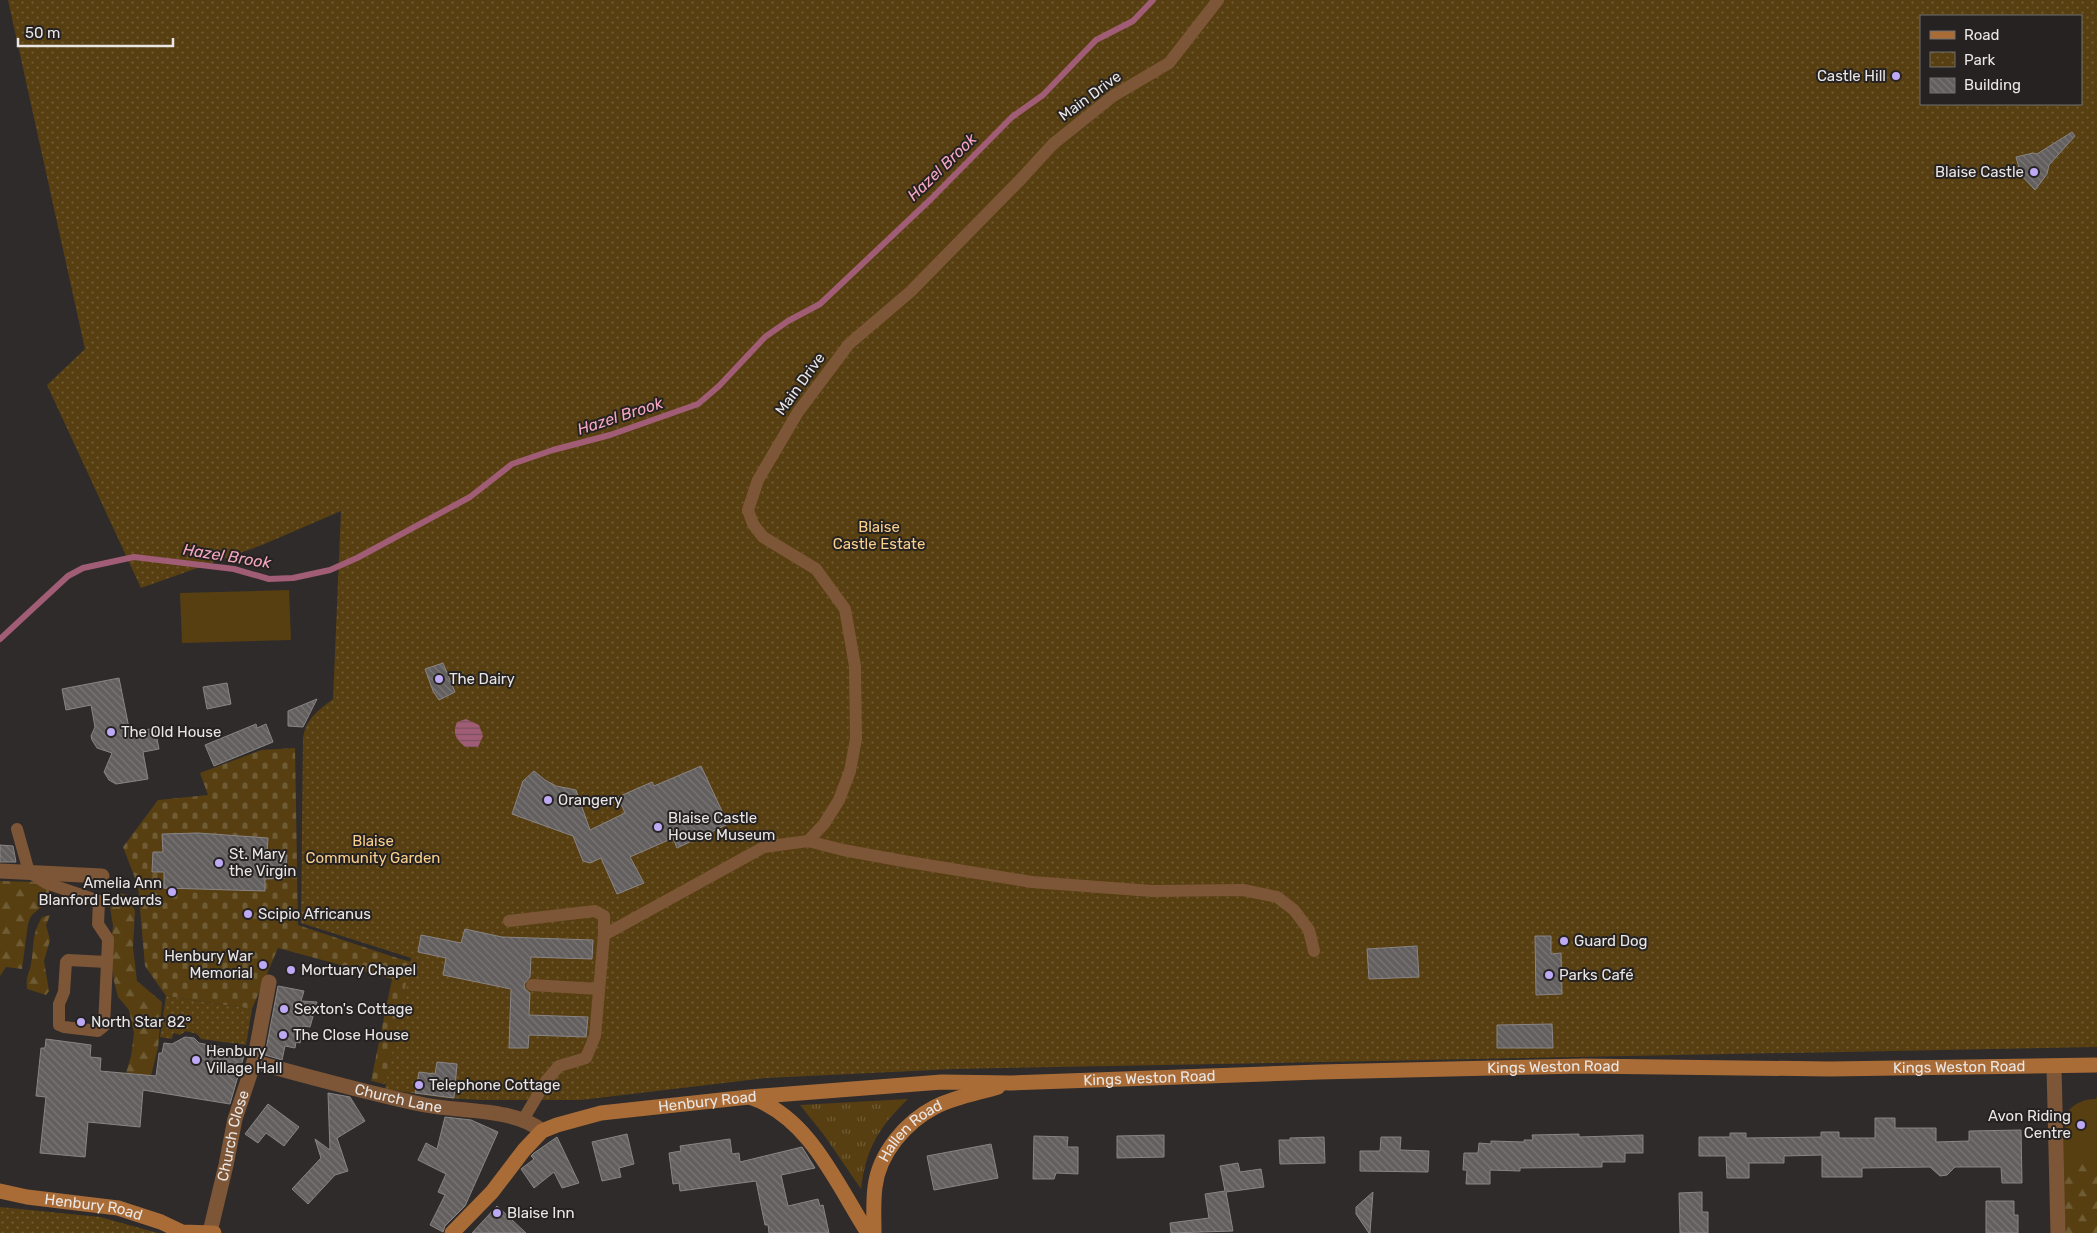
<svg xmlns="http://www.w3.org/2000/svg" width="2097" height="1233" font-family="Rubik,sans-serif">
<style>
.grass{fill:url(#grass-tufts)}
.forest{fill:url(#forest-firs)}
.cemetery{fill:url(#cemetery-stones)}
.park{fill:url(#park-dots);fill-rule:evenodd}
.pitch{fill:#573f12}
.water{fill:url(#water-rules)}
.lines{fill:none;stroke-linecap:round;stroke-linejoin:round}
.stream{stroke:#a15d75;stroke-width:6}
.building{fill:url(#building-back-hatch);stroke:#8a8585}
.lane{stroke:#7d5637;stroke-width:12}
.street{stroke:#7d5637;stroke-width:15}
.secondary{stroke:#aa6c37;stroke-width:15}
.poi-dot{fill:#bea9f4;stroke:#252221;stroke-width:2}
.labels{text-anchor:middle;dominant-baseline:central;stroke-width:4;stroke-linejoin:round;paint-order:stroke}
.poi-label{font-size:15px;fill:#e9e6e5;stroke:#252221;text-anchor:start}
.street-label{font-size:15px;fill:#e9e6e5;stroke:#252221}
.park-label{font-size:15px;fill:#fad08b;stroke:#252221}
.water-label{font-size:16px;font-style:italic;fill:#f5a6c0;stroke:#252221}
</style>
<defs>
<pattern id="grass-tufts" width="24" height="20" patternUnits="userSpaceOnUse" patternTransform="scale(1.25)"><rect width="24" height="20" fill="#573f12"/><path d="M3 7l-1-3M5 7V3M7 7l1-3M15 17l-1-3M17 17v-4M19 17l1-3" fill="none" stroke="#6f5b34"/></pattern>
<pattern id="forest-firs" width="22" height="20" patternUnits="userSpaceOnUse" patternTransform="scale(1.25)"><rect width="22" height="20" fill="#573f12"/><path d="M5 1l3.5 6h-7zM16 11l3.5 6h-7z" fill="#6f5b34"/></pattern>
<pattern id="cemetery-stones" width="16" height="16" patternUnits="userSpaceOnUse" patternTransform="scale(1.25)"><rect width="16" height="16" fill="#573f12"/><path d="M2 7V4a2 2 0 0 1 4 0v3zM10 15v-3a2 2 0 0 1 4 0v3z" fill="#6f5b34"/></pattern>
<pattern id="park-dots" width="8" height="8" patternUnits="userSpaceOnUse" patternTransform="scale(1.25)"><rect width="8" height="8" fill="#573f12"/><path d="M2 2h.1M6 6h.1" fill="none" stroke="#6f5b34" stroke-width="1.8" stroke-linecap="round"/></pattern>
<pattern id="water-rules" width="6" height="5" patternUnits="userSpaceOnUse" patternTransform="scale(1.25)"><rect width="6" height="5" fill="#a15d75"/><path d="M0 2.5h6" fill="none" stroke="#78525f"/></pattern>
<pattern id="building-back-hatch" width="6" height="6" patternUnits="userSpaceOnUse" patternTransform="scale(1.25)"><rect width="6" height="6" fill="#645f5f"/><path d="M-1 5l2 2M0 0l6 6M5-1l2 2" fill="none" stroke="#7a7676"/></pattern>
</defs>
<rect width="100%" height="100%" fill="#2f2b2a"/>
<path class="grass" d="M 908,1099 C 879,1127 866,1148 861,1189 L 824,1135 L 800,1105 Z"/>
<g class="forest">
<path d="M 0,881 L 37,882 L 49,890 L 51,898 L 31,916 L 28,924 L 22,969 L 6,967 L 0,976 Z"/>
<path d="M 116,892 L 127,895 L 135,911 L 133,947 L 137,981 L 162,1002 L 158,1048 L 151,1076 L 126,1073 L 131,1056 L 134,1033 L 129,1010 L 118,997 L 114,981 L 110,954 L 113,926 L 110,907 Z"/>
<path d="M 50,915 L 46,925 L 50,940 L 44,961 L 49,991 L 46,995 L 27,989 C 26,981 27,976 30,969 C 35,949 30,937 42,917 Z"/>
<path d="M 2063,1159 L 2097,1159 L 2097,1233 L 2065,1233 Z"/>
</g>
<path class="cemetery" d="M 295,748 L 298,925 L 397,958 L 438,969 L 423,1060 L 384,1084 L 371,1081 L 392,979 L 278,948 L 252,1009 L 166,996 L 145,966 L 138,886 L 123,847 L 158,800 L 208,795 L 200,773 L 261,750 Z"/>
<g class="park">
<path d="M 8,0 L 2097,0 L 2097,1047 L 954,1069 L 767,1078 L 581,1100 L 481,1100 L 444,1098 L 385,1089 L 411,958 L 301,923 L 303,738 C 306,718 318,711 333,699 L 341,511 L 262,545 L 141,588 L 47,385 L 85,349 ZM 1921,16 L 2081,16 L 2081,104 L 1921,104 Z"/>
<path d="M 166,996 L 252,1009 L 246,1045 L 201,1039 L 197,1034 L 186,1031 L 180,1035 L 173,1033 L 172,1039 L 160,1037 Z"/>
<path d="M 0,1207 L 100,1217 L 158,1233 L 0,1233 Z"/>
</g>
<g class="pitch">
<path d="M 289,590 L 291,640 L 182,643 L 180,593 Z"/>
<path d="M 2097,1096 L 2097,1159 L 2063,1159 L 2062,1131 L 2069,1134 C 2056,1115 2076,1098 2096,1099 Z"/>
</g>
<path class="water" d="M 466,719 L 479,725 L 483,736 L 478,747 L 465,747 C 456,739 452,734 457,722 Z"/>
<g class="lines">
<path class="stream" d="M 0,639 L 68,576 L 83,568 L 134,557 L 234,569 L 269,579 L 293,578 L 330,570 L 357,558 L 470,497 L 512,464 L 553,450 L 610,435 L 698,404 L 719,386 L 765,337 L 788,321 L 820,304 L 931,199 L 1012,117 L 1043,95 L 1096,40 L 1133,21 L 1153,0"/>
</g>
<g class="building">
<path d="M 2072,132 L 2075,136 L 2049,165 L 2047,174 L 2035,190 L 2021,175 L 2016,157 L 2033,153 L 2037,154 Z"/>
<path d="M 443,663 L 455,692 L 439,700 L 433,691 L 425,669 Z"/>
<path d="M 119,678 L 130,733 L 155,728 L 159,749 L 143,752 L 148,779 L 116,784 L 109,780 L 104,772 L 112,753 L 97,748 L 92,740 L 91,736 L 95,727 L 91,705 L 66,710 L 62,689 Z"/>
<path d="M 227,683 L 231,704 L 207,709 L 203,687 Z"/>
<path d="M 317,699 L 303,727 L 288,726 L 288,711 Z"/>
<path d="M 256,724 L 257,728 L 266,724 L 273,742 L 214,766 L 205,745 Z"/>
<path d="M 701,766 L 728,824 L 677,848 L 673,838 L 630,857 L 644,883 L 617,894 L 601,858 L 590,863 L 583,861 L 573,836 L 512,814 L 523,781 L 534,771 L 545,780 L 556,786 L 576,790 L 590,830 L 625,813 L 618,797 L 652,782 L 654,786 Z"/>
<path d="M 198,833 L 268,838 L 267,852 L 287,855 L 285,878 L 265,879 L 265,891 L 164,888 L 164,872 L 152,872 L 153,852 L 163,852 L 162,834 Z"/>
<path d="M 0,845 L 13,846 L 16,862 L 0,862 Z"/>
<path d="M 465,929 L 502,937 L 593,940 L 592,959 L 531,957 L 530,977 L 524,984 L 525,989 L 530,993 L 529,1015 L 588,1017 L 586,1037 L 529,1035 L 528,1048 L 509,1048 L 511,989 L 443,975 L 446,958 L 418,952 L 421,935 L 461,943 Z"/>
<path d="M 1535,936 L 1551,936 L 1551,954 L 1561,953 L 1562,994 L 1536,995 Z"/>
<path d="M 1417,946 L 1419,977 L 1369,979 L 1367,949 Z"/>
<path d="M 278,986 L 304,991 L 301,1001 L 317,1002 L 310,1027 L 303,1026 L 300,1043 L 296,1042 L 295,1048 L 285,1046 L 282,1060 L 265,1055 Z"/>
<path d="M 1552,1024 L 1553,1048 L 1497,1048 L 1497,1025 Z"/>
<path d="M 185,1037 L 194,1038 L 199,1043 L 245,1052 L 230,1104 L 143,1090 L 140,1127 L 88,1122 L 85,1157 L 40,1153 L 46,1097 L 36,1096 L 41,1048 L 45,1048 L 46,1039 L 91,1045 L 90,1057 L 101,1058 L 100,1071 L 156,1076 L 159,1053 L 162,1053 L 164,1043 L 172,1044 Z"/>
<path d="M 437,1062 L 457,1064 L 454,1098 L 415,1093 L 419,1072 L 435,1074 Z"/>
<path d="M 328,1093 L 350,1097 L 365,1121 L 337,1138 L 348,1171 L 335,1175 L 308,1204 L 292,1189 L 321,1158 L 315,1139 L 330,1150 Z"/>
<path d="M 268,1104 L 299,1127 L 284,1146 L 266,1133 L 258,1143 L 245,1134 Z"/>
<path d="M 445,1117 L 471,1120 L 498,1132 L 465,1206 L 445,1226 L 443,1232 L 430,1225 L 445,1195 L 438,1192 L 446,1174 L 418,1160 L 426,1143 L 437,1149 Z"/>
<path d="M 1875,1118 L 1895,1118 L 1895,1128 L 1936,1128 L 1936,1142 L 1969,1141 L 1969,1131 L 2021,1130 L 2022,1183 L 2002,1183 L 2001,1167 L 1955,1167 L 1947,1175 L 1940,1176 L 1930,1167 L 1862,1168 L 1862,1177 L 1822,1177 L 1822,1155 L 1784,1156 L 1784,1163 L 1749,1163 L 1749,1178 L 1727,1178 L 1726,1156 L 1699,1156 L 1699,1137 L 1730,1137 L 1730,1133 L 1746,1133 L 1746,1138 L 1821,1137 L 1821,1132 L 1839,1132 L 1839,1138 L 1875,1138 Z"/>
<path d="M 627,1134 L 634,1164 L 619,1168 L 621,1177 L 602,1181 L 592,1142 Z"/>
<path d="M 1579,1134 L 1579,1137 L 1643,1135 L 1643,1153 L 1625,1153 L 1625,1162 L 1602,1162 L 1602,1167 L 1520,1168 L 1520,1171 L 1490,1170 L 1490,1184 L 1466,1184 L 1467,1170 L 1463,1170 L 1464,1153 L 1478,1153 L 1479,1143 L 1491,1144 L 1491,1141 L 1524,1142 L 1524,1140 L 1533,1140 L 1532,1135 Z"/>
<path d="M 1164,1135 L 1164,1157 L 1117,1158 L 1117,1136 Z"/>
<path d="M 1034,1136 L 1068,1137 L 1067,1147 L 1078,1147 L 1078,1174 L 1056,1173 L 1054,1179 L 1033,1179 Z"/>
<path d="M 557,1137 L 579,1183 L 562,1188 L 554,1172 L 534,1188 L 521,1169 L 534,1159 L 531,1156 L 534,1153 Z"/>
<path d="M 1324,1137 L 1325,1163 L 1280,1164 L 1279,1140 L 1290,1140 L 1290,1138 Z"/>
<path d="M 1381,1137 L 1401,1137 L 1400,1150 L 1429,1151 L 1428,1172 L 1360,1171 L 1360,1151 L 1380,1151 Z"/>
<path d="M 730,1139 L 732,1154 L 739,1153 L 740,1162 L 802,1147 L 815,1168 L 781,1175 L 788,1206 L 818,1199 L 820,1206 L 823,1205 L 829,1233 L 769,1233 L 768,1225 L 765,1225 L 756,1181 L 680,1191 L 679,1183 L 673,1184 L 669,1153 L 681,1151 L 680,1146 Z"/>
<path d="M 991,1144 L 998,1178 L 934,1190 L 927,1156 Z"/>
<path d="M 1238,1163 L 1240,1172 L 1261,1169 L 1264,1187 L 1226,1192 L 1233,1231 L 1171,1233 L 1170,1223 L 1209,1218 L 1205,1194 L 1225,1191 L 1220,1166 Z"/>
<path d="M 1373,1192 L 1370,1233 L 1369,1233 L 1356,1214 L 1356,1207 Z"/>
<path d="M 1702,1192 L 1702,1212 L 1708,1212 L 1708,1233 L 1680,1233 L 1679,1193 Z"/>
<path d="M 1986,1201 L 2014,1201 L 2014,1215 L 2018,1215 L 2018,1233 L 1986,1233 Z"/>
<path d="M 497,1206 L 526,1233 L 472,1233 Z"/>
</g>
<g class="lines">
<g class="lane">
<path d="M 17,829 L 29,872 L 46,883 L 99,901 L 98,924 L 108,939 L 108,941 L 104,1026 L 98,1031 L 64,1027 L 59,1025 L 59,1004 L 64,992 L 66,962 L 68,960 L 107,962"/>
<path d="M 808,841 L 843,850 L 909,862 L 1032,882 L 1152,891 L 1243,890 L 1277,897 L 1294,910 L 1309,930 L 1314,951"/>
<path d="M 509,921 L 595,911 L 604,916 L 604,935 L 595,1036 L 586,1058 L 559,1066 L 546,1081 L 523,1120"/>
<path d="M 604,935 L 764,847 L 808,841 L 824,824 L 839,800 L 850,771 L 856,739 L 855,666 L 845,609 L 816,569 L 763,537 L 753,524 L 748,510 L 758,480 L 798,412 L 849,344 L 910,292 L 1021,179 L 1053,144 L 1113,96 L 1169,63 L 1218,0"/>
<path d="M 532,985 L 599,989"/>
</g>
<g class="street">
<path d="M 0,871 L 102,876"/>
<path id="s1" d="M 254,1062 C 311,1077 367,1093 425,1105 C 460,1112 515,1108 542,1131"/>
<path d="M 2054,1067 L 2058,1233"/>
<path id="s2" d="M 210,1232 L 226,1165 L 235,1119 L 254,1062 L 269,982"/>
</g>
<g class="secondary">
<path d="M 752,1098 C 810,1118 837,1185 868,1233"/>
<path id="s3" d="M 0,1191 L 27,1197 L 118,1208 L 161,1222 L 182,1232 L 214,1233"/>
<path id="s4" d="M 452,1233 L 492,1192 L 524,1150 L 542,1131 L 557,1125 L 601,1113 L 749,1097 L 942,1082 L 1011,1083 L 1319,1072 L 1583,1066 L 1830,1069 L 2097,1065"/>
<path id="s5" d="M 874,1233 C 874,1218 873,1202 875,1187 C 879,1153 906,1122 935,1107 C 954,1097 978,1093 998,1087"/>
</g>
</g>
<g class="poi-dot">
<circle cx="1896" cy="76" r="5"/>
<circle cx="2034" cy="172" r="5"/>
<circle cx="439" cy="679" r="5"/>
<circle cx="111" cy="732" r="5"/>
<circle cx="548" cy="800" r="5"/>
<circle cx="658" cy="827" r="5"/>
<circle cx="219" cy="863" r="5"/>
<circle cx="172" cy="892" r="5"/>
<circle cx="248" cy="914" r="5"/>
<circle cx="1564" cy="941" r="5"/>
<circle cx="263" cy="965" r="5"/>
<circle cx="291" cy="970" r="5"/>
<circle cx="1549" cy="975" r="5"/>
<circle cx="284" cy="1009" r="5"/>
<circle cx="81" cy="1022" r="5"/>
<circle cx="283" cy="1035" r="5"/>
<circle cx="196" cy="1060" r="5"/>
<circle cx="419" cy="1085" r="5"/>
<circle cx="2081" cy="1125" r="5"/>
<circle cx="497" cy="1213" r="5"/>
</g>
<g class="labels">
<g class="poi-label">
<text x="1886" y="76" text-anchor="end">Castle Hill</text>
<text x="2024" y="172" text-anchor="end">Blaise Castle</text>
<text x="449" y="679">The Dairy</text>
<text x="121" y="732">The Old House</text>
<text x="558" y="800">Orangery</text>
<text x="668" y="818">Blaise Castle<tspan x="668" dy="17">House Museum</tspan></text>
<text x="229" y="854">St. Mary<tspan x="229" dy="17">the Virgin</tspan></text>
<text x="162" y="883" text-anchor="end">Amelia Ann<tspan x="162" dy="17">Blanford Edwards</tspan></text>
<text x="258" y="914">Scipio Africanus</text>
<text x="1574" y="941">Guard Dog</text>
<text x="253" y="956" text-anchor="end">Henbury War<tspan x="253" dy="17">Memorial</tspan></text>
<text x="301" y="970">Mortuary Chapel</text>
<text x="1559" y="975">Parks Café</text>
<text x="294" y="1009">Sexton's Cottage</text>
<text x="91" y="1022">North Star 82°</text>
<text x="293" y="1035">The Close House</text>
<text x="206" y="1051">Henbury<tspan x="206" dy="17">Village Hall</tspan></text>
<text x="429" y="1085">Telephone Cottage</text>
<text x="2071" y="1116" text-anchor="end">Avon Riding<tspan x="2071" dy="17">Centre</tspan></text>
<text x="507" y="1213">Blaise Inn</text>
</g>
<g class="street-label">
<text transform="translate(1090 96) rotate(-36)">Main Drive</text>
<text transform="translate(800 384) rotate(-54)">Main Drive</text>
<text stroke="none"><textPath href="#s4" startOffset="1152">Kings Weston Road</textPath></text>
<text stroke="none"><textPath href="#s4" startOffset="1558">Kings Weston Road</textPath></text>
<text stroke="none"><textPath href="#s4" startOffset="748">Kings Weston Road</textPath></text>
<text stroke="none"><textPath href="#s1" startOffset="149">Church Lane</textPath></text>
<text stroke="none"><textPath href="#s4" startOffset="305">Henbury Road</textPath></text>
<text stroke="none"><textPath href="#s5" startOffset="115">Hallen Road</textPath></text>
<text stroke="none"><textPath href="#s2" startOffset="99">Church Close</textPath></text>
<text stroke="none"><textPath href="#s3" startOffset="95">Henbury Road</textPath></text>
</g>
<g class="park-label">
<text x="879" y="527">Blaise<tspan x="879" dy="17">Castle Estate</tspan></text>
<text x="373" y="841">Blaise<tspan x="373" dy="17">Community Garden</tspan></text>
</g>
<g class="water-label">
<text transform="translate(942 167) rotate(-44)">Hazel Brook</text>
<text transform="translate(620 416) rotate(-18)">Hazel Brook</text>
<text transform="translate(227 556) rotate(9)">Hazel Brook</text>
</g>
</g>
<rect x="1920" y="15" width="162" height="90" fill="#252221" stroke="#73706f"/>
<rect x="1930" y="31" width="25" height="8" fill="#aa6c37" stroke="#73706f"/>
<text x="1964" y="40" font-size="15" fill="#e9e6e5">Road</text>
<rect x="1930" y="52" width="25" height="15" fill="url(#park-dots)" stroke="#73706f"/>
<text x="1964" y="65" font-size="15" fill="#e9e6e5">Park</text>
<rect x="1930" y="78" width="25" height="15" fill="url(#building-back-hatch)" stroke="#73706f"/>
<text x="1964" y="90" font-size="15" fill="#e9e6e5">Building</text>
<path d="M18 38v8h155v-8" fill="none" stroke="#e9e6e5" stroke-width="2.5"/>
<text x="25" y="38" font-size="15" fill="#e9e6e5" stroke="#252221" stroke-width="4" paint-order="stroke">50 m</text>
</svg>
